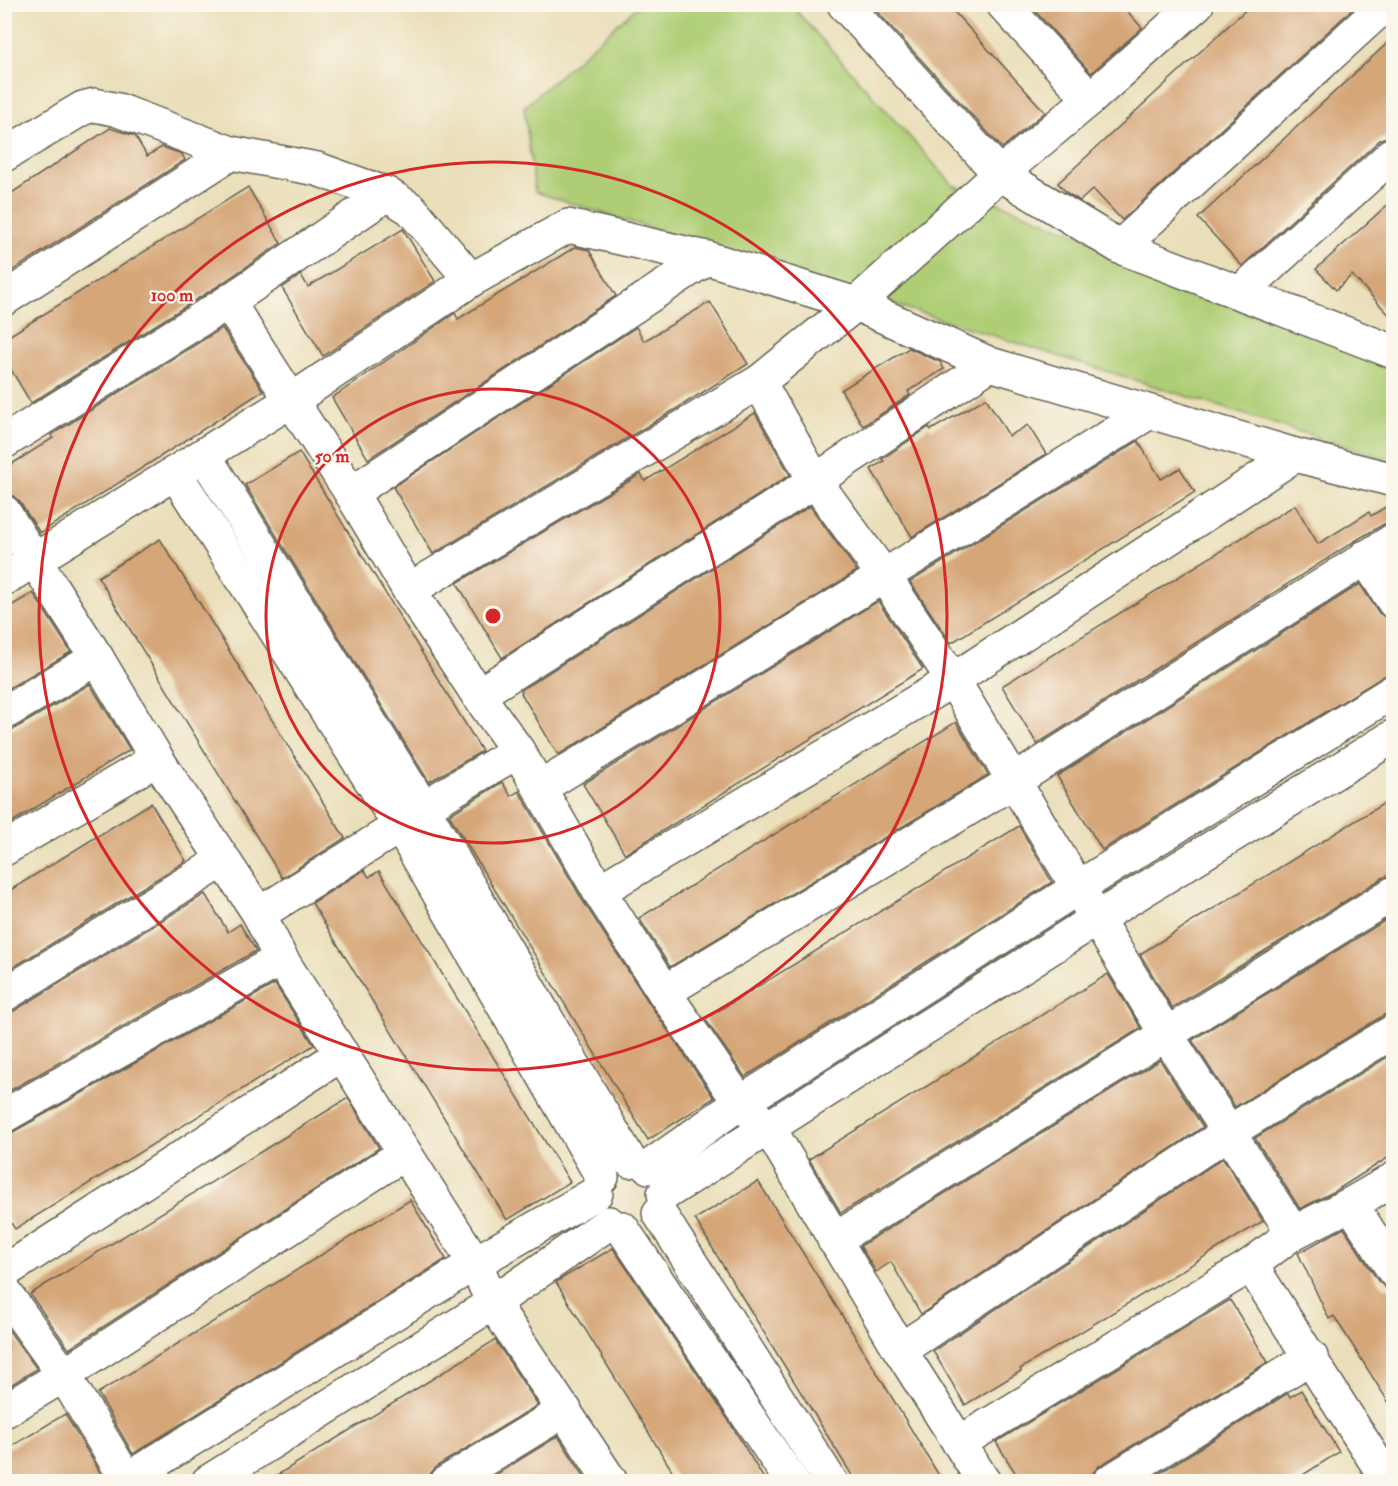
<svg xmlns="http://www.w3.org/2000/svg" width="1398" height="1486" font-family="'IM FELL Double Pica',serif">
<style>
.green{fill:#aecd75;stroke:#657448;stroke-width:1.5}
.building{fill:#d5a678}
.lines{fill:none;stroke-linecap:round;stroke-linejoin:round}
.minor-casing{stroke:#646053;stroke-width:36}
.minor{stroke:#fff;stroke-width:33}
.ring{fill:none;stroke:#d62828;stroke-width:3}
.centre{fill:#d62828;stroke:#fbf7ec;stroke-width:3}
.ring-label{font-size:18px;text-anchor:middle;font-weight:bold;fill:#d62828;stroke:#fbf7ec;stroke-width:4.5;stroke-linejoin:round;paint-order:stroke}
</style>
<rect width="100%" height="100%" fill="#fbf7ec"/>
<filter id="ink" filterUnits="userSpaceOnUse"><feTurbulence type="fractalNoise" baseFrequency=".0167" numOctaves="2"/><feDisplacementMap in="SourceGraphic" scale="12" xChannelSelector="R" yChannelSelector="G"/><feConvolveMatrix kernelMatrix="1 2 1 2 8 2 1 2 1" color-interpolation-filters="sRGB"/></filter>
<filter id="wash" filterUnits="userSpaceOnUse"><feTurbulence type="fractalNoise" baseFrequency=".008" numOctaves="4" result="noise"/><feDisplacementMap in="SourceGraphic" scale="24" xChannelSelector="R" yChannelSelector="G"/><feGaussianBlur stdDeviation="1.35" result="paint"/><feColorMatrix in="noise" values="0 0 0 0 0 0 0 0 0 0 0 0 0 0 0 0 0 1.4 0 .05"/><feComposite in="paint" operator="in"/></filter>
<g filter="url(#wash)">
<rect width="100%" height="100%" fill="#eadfba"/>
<path class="green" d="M 639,5 L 791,5 L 953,185 L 1393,359 L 1393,461 L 535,192 L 524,107 Z"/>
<g id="blocks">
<g class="building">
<path d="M 870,4 L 947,4 L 1045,112 L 1002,148 Z"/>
<path d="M 1029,4 L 1121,4 L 1142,28 L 1091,73 Z"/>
<path d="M 1252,4 L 1358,4 L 1122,220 L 1093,189 L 1080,201 L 1067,193 L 1058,183 Z"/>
<path d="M 1394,37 L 1394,135 L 1381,139 L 1242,266 L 1198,218 Z"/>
<path d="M 110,128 L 135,136 L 147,156 L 162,147 L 182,154 L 185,160 L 4,276 L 4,198 Z"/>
<path d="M 248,187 L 281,243 L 218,286 L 31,403 L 4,358 L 4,339 Z"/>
<path d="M 1394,199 L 1394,320 L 1352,275 L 1336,290 L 1316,269 Z"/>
<path d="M 403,229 L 435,281 L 323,356 L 282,288 L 301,275 L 308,287 Z"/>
<path d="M 575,247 L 589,250 L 616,296 L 368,459 L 332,398 L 455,313 L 458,319 Z"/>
<path d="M 710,302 L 748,364 L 676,409 L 433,554 L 393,487 L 636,327 L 644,341 Z"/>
<path d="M 222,328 L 263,391 L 40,533 L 19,501 L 13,496 L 4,493 L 4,469 L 53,438 L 51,435 Z"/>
<path d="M 909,348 L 940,362 L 944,369 L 908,391 L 910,395 L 863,426 L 841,390 Z"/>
<path d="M 986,398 L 1009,436 L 1028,425 L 1046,454 L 912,537 L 871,469 L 884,461 L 882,459 L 929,427 L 931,430 Z"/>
<path d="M 755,413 L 790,475 L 502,658 L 457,583 L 641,474 L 645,481 Z"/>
<path d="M 1138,441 L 1161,479 L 1180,468 L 1195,492 L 951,643 L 910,582 Z"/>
<path d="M 299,452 L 482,751 L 429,782 L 245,485 Z"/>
<path d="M 1394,502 L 1394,521 L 1384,524 L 1355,541 L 1037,744 L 1002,686 L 1295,505 L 1318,544 L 1369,512 L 1371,516 Z"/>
<path d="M 810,506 L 857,571 L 558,755 L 521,693 L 522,692 L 521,690 Z"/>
<path d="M 160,539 L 345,838 L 282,878 L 98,577 Z"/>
<path d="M 1360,584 L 1379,613 L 1394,623 L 1394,670 L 1102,850 L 1057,776 Z"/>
<path d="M 33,593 L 71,652 L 4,691 L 4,610 Z"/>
<path d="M 878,601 L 923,669 L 625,854 L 583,784 Z"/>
<path d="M 90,684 L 130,750 L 4,827 L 4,732 L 14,729 Z"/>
<path d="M 956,722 L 988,775 L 670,967 L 639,918 Z"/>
<path d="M 502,782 L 511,796 L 519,791 L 583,901 L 649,1003 L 714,1098 L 648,1140 L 449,815 Z"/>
<path d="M 1394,797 L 1394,874 L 1384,877 L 1172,1008 L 1140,954 Z"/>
<path d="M 151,803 L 186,861 L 4,973 L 4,894 Z"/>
<path d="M 1019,826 L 1052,882 L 745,1077 L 705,1019 Z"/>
<path d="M 364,870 L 369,877 L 379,871 L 570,1182 L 507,1220 L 312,903 Z"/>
<path d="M 205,894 L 228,932 L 240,924 L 256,951 L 4,1094 L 4,1014 L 14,1011 Z"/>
<path d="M 1394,915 L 1394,1012 L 1384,1015 L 1235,1107 L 1192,1040 Z"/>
<path d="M 1108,974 L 1141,1028 L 841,1213 L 809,1159 Z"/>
<path d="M 275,984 L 314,1045 L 15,1229 L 4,1212 L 4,1135 L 13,1132 Z"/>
<path d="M 1394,1053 L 1394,1154 L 1335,1191 L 1300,1209 L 1255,1138 Z"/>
<path d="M 1160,1060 L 1203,1127 L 921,1314 L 891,1262 L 876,1272 L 860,1246 Z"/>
<path d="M 348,1098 L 379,1148 L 69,1349 L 30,1294 Z"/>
<path d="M 1223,1158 L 1263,1221 L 1020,1369 L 1021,1371 L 965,1405 L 933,1351 Z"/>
<path d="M 758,1181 L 856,1338 L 943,1482 L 856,1482 L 731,1279 L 695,1219 Z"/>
<path d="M 410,1200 L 446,1259 L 133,1454 L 98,1393 Z"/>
<path d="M 1344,1228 L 1378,1281 L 1385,1287 L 1394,1290 L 1394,1411 L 1334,1316 L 1329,1319 L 1298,1253 Z"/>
<path d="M 613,1248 L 729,1421 L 766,1482 L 679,1482 L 556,1282 Z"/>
<path d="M 1230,1300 L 1268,1362 L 1099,1466 L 1093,1473 L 1090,1482 L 1021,1482 L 996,1442 Z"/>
<path d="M 4,1324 L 37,1369 L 4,1389 Z"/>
<path d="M 495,1340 L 538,1405 L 437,1466 L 431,1473 L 428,1482 L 266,1482 Z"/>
<path d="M 1301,1390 L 1339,1452 L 1292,1482 L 1145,1482 L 1288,1393 L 1290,1397 Z"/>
<path d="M 65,1414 L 103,1477 L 95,1482 L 4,1482 L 4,1451 Z"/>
<path d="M 558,1436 L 588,1482 L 484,1482 Z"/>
</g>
</g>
</g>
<g filter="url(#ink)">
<use href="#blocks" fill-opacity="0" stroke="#646053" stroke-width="1.5"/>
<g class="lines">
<defs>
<g id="minor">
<path d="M 844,4 L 1000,174 L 1120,247 L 1394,352"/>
<path d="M 1003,4 L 1090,99"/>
<path d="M 4,155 L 83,108 L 95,105 L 118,110 L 231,153 L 317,169 L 387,194 L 411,209 L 471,280"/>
<path d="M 1120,247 L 1386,4"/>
<path d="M 1240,293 L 1394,153"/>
<path d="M 4,299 L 231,153"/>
<path d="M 228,302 L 351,493 L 409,590 L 478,695 L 518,751 L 599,891 L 664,992 L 740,1103 L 769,1128 L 900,1350 L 984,1482"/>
<path d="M 759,382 L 815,481 L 884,576 L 953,680 L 1166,1034 L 1293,1233"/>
<path d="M 4,442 L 228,302 L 387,194"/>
<path d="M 204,455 L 423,808 L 630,1161"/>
<path d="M 175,473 L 400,826 L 602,1177"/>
<path d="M 351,493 L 707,258"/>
<path d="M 4,512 L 97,658 L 157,759 L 259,914 L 281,959 L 475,1263 L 493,1303 L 611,1482"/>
<path d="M 1365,557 L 1394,602"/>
<path d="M 4,579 L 292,400 L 471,280 L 568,226 L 707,258 L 856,304 L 990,364 L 1295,455 L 1394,480"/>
<path d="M 409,590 L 759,382 L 856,304 L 1000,174 L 1090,99 L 1197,4"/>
<path d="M 478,695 L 815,481 L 990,364"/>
<path d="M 4,713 L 97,658"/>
<path d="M 540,788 L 1148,413"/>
<path d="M 4,849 L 157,759"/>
<path d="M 599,891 L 953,680 L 1295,455"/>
<path d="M 259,914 L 400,826 L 423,808 L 518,751"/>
<path d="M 664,992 L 1014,781 L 1394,540"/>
<path d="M 4,995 L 224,860"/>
<path d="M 4,1116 L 281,959"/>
<path d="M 649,1167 L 740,1103 L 1079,887 L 1394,691"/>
<path d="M 664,1194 L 1096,919 L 1394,736"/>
<path d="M 1351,1204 L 1394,1271"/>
<path d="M 659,1213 L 831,1482"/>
<path d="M 622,1228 L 792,1482"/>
<path d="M 834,1240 L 1394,893"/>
<path d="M 1251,1265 L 1381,1470"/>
<path d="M 4,1272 L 342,1054"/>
<path d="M 4,1291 L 64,1375 L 128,1482"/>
<path d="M 900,1350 L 1229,1132 L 1394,1031"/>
<path d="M 4,1411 L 64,1375 L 405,1153"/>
<path d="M 959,1443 L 1251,1265 L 1293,1233 L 1351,1204 L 1394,1179"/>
<path d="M 123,1482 L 475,1263 L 596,1193"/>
<path d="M 208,1482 L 493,1303 L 609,1223"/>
<path d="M 447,1482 L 565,1410"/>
<path d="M 1109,1482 L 1311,1357"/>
</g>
</defs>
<use href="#minor" class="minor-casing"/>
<use href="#minor" class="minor"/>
</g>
</g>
<g class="ring">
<circle cx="493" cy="616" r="227"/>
<circle cx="493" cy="616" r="454"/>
</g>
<circle cx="493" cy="616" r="9" class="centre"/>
<g class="ring-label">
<text x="172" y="301">100 m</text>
<text x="332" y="462">50 m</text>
</g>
<rect width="1398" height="1486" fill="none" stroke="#fbf7ec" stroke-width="24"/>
</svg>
